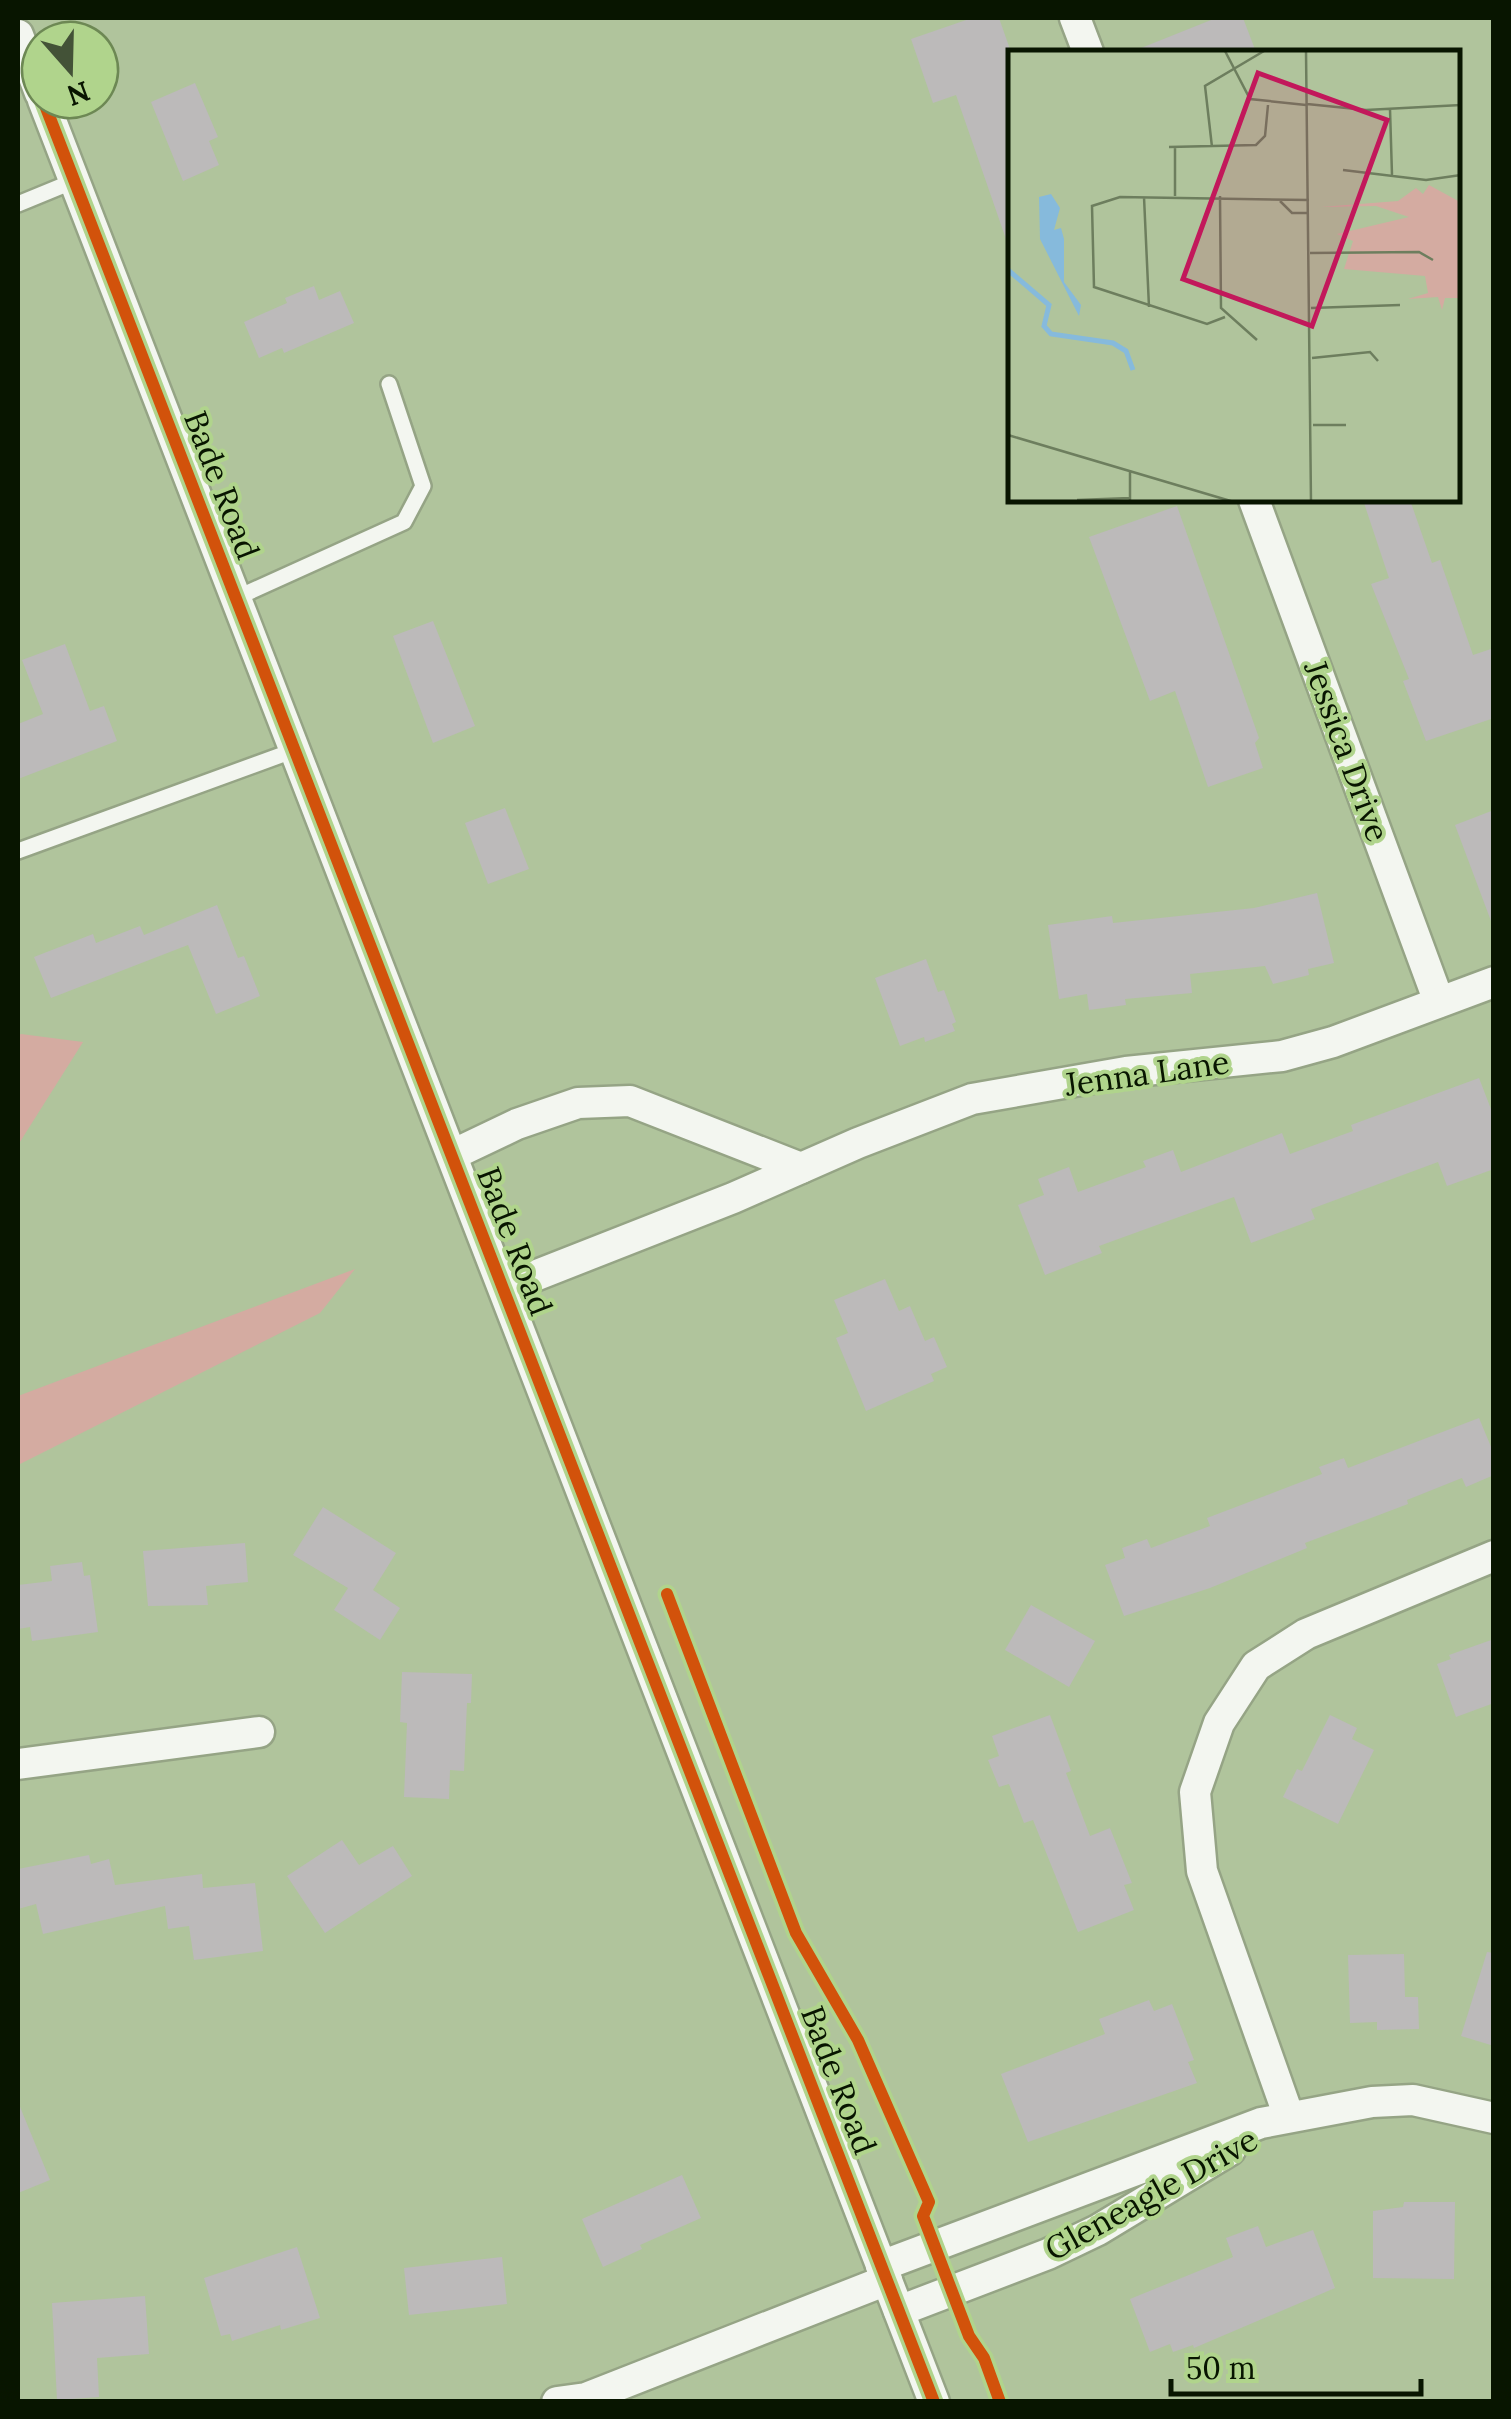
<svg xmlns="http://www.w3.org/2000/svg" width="1511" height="2419" font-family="Lora,serif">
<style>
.green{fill:#d4aba1}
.building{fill:#bcbaba}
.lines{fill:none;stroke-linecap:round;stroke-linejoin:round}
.service-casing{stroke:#95a485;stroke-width:20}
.minor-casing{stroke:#95a485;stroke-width:35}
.service{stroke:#f3f6f0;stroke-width:15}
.minor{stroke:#f3f6f0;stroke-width:30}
.cycleway-casing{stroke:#b0d48c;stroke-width:19}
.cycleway{stroke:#d2520b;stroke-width:12}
.labels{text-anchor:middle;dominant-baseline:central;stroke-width:8;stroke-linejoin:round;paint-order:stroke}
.street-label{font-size:32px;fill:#081500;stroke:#b0d48c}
.inset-river{fill:none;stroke:#86badc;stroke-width:5}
.inset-road{fill:none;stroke:#6d7e5e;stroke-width:2.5}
.view{fill:#c2185b;fill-opacity:0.15;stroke:#c2185b;stroke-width:5}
.inset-edge{fill:none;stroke:#081500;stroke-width:5}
</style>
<rect width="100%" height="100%" fill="#b0c49c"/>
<g class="green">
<path d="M 21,1034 L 83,1042 L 18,1145 L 18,1036 Z"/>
<path d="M 355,1269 L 320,1313 L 18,1465 L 18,1396 Z"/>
</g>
<g class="building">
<path d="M 972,18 L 999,18 L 1011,52 L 1011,241 L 1007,242 L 956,95 L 933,103 L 911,39 Z"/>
<path d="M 1216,18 L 1243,18 L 1256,52 L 1131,52 Z"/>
<path d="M 195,83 L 218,137 L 209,141 L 219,165 L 183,181 L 151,102 Z"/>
<path d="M 314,286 L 319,300 L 340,291 L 354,323 L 284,353 L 282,348 L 259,358 L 244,322 L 287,303 L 285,298 Z"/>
<path d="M 1363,500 L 1410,500 L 1432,563 L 1440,560 L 1473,655 L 1494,648 L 1494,718 L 1426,741 L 1403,681 L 1409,679 L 1371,584 L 1389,578 Z"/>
<path d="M 1177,506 L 1259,738 L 1255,743 L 1263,768 L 1208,787 L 1175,691 L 1150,701 L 1089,537 Z"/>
<path d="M 433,621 L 475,726 L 433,743 L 393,636 Z"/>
<path d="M 65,644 L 90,711 L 104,706 L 117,741 L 18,779 L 18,724 L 43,714 L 22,660 Z"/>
<path d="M 505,808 L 529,869 L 488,884 L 465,823 Z"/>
<path d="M 1494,810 L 1494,920 L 1491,921 L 1455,825 Z"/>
<path d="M 1317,893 L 1334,963 L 1308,969 L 1309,975 L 1273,984 L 1265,966 L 1190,974 L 1192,993 L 1125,999 L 1126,1005 L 1089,1010 L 1087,994 L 1059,999 L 1048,925 L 1112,916 L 1113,923 L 1254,908 Z"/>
<path d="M 217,905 L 238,958 L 244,956 L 260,996 L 216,1014 L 188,945 L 51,998 L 34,957 L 93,934 L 96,943 L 140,926 L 144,935 Z"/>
<path d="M 926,959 L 938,992 L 944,990 L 956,1022 L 952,1024 L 955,1031 L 925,1042 L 924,1037 L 900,1046 L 875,978 Z"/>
<path d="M 1479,1078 L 1494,1117 L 1494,1169 L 1447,1186 L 1438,1162 L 1311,1209 L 1315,1219 L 1251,1243 L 1234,1197 L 1099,1246 L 1102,1253 L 1045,1275 L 1018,1205 L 1044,1195 L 1038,1179 L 1069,1167 L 1078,1192 L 1146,1167 L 1143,1161 L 1173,1150 L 1181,1172 L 1282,1133 L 1290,1154 L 1353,1131 L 1351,1125 Z"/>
<path d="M 885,1279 L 899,1311 L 910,1306 L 925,1341 L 934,1337 L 947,1367 L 931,1374 L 934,1381 L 866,1411 L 836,1338 L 848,1333 L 834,1300 Z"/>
<path d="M 1479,1418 L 1494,1454 L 1494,1475 L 1466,1487 L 1462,1478 L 1407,1500 L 1408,1504 L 1305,1543 L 1307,1548 L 1210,1588 L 1124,1616 L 1105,1565 L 1125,1558 L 1122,1548 L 1147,1539 L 1151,1548 L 1210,1526 L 1207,1518 L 1322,1474 L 1319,1467 L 1344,1458 L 1348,1468 Z"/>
<path d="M 323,1507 L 396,1553 L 373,1590 L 400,1608 L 380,1640 L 334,1610 L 348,1588 L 293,1555 Z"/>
<path d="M 245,1543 L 248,1582 L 206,1586 L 208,1605 L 148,1606 L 143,1551 Z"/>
<path d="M 82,1562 L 84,1576 L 90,1575 L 98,1632 L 32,1641 L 30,1627 L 18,1629 L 18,1585 L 52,1581 L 50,1566 Z"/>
<path d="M 1031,1605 L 1095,1641 L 1069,1687 L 1005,1650 Z"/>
<path d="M 1494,1639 L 1494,1703 L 1456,1717 L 1437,1664 L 1451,1659 L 1449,1655 Z"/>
<path d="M 402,1672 L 472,1674 L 471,1703 L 467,1703 L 464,1771 L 450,1770 L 449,1799 L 404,1797 L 407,1723 L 400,1722 Z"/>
<path d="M 1050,1715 L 1071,1771 L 1066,1773 L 1090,1836 L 1110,1828 L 1132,1883 L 1124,1885 L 1134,1910 L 1078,1932 L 1033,1820 L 1024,1823 L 1009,1784 L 999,1787 L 988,1760 L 999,1756 L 992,1736 Z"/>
<path d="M 1330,1715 L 1357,1728 L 1352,1739 L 1374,1750 L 1338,1824 L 1283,1797 L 1297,1769 L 1302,1771 Z"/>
<path d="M 342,1840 L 359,1865 L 393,1846 L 412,1876 L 325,1933 L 287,1876 Z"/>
<path d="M 89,1855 L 91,1864 L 109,1859 L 115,1885 L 202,1874 L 203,1888 L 255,1883 L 263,1951 L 194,1960 L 189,1926 L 168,1929 L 165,1906 L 43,1934 L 36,1904 L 18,1909 L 18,1869 Z"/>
<path d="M 1487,1952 L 1494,1953 L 1494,2046 L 1461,2036 Z"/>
<path d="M 1404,1954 L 1405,1997 L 1418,1997 L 1419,2029 L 1377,2030 L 1377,2022 L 1350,2023 L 1348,1955 Z"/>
<path d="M 1149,2000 L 1154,2011 L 1172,2004 L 1194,2060 L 1188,2062 L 1197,2083 L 1028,2142 L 1001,2074 L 1105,2034 L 1099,2019 Z"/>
<path d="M 18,2102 L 50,2180 L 18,2193 Z"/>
<path d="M 682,2175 L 701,2218 L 640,2245 L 642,2249 L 603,2267 L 582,2219 Z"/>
<path d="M 1404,2202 L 1455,2202 L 1454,2279 L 1373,2278 L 1373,2211 L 1403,2207 Z"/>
<path d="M 1258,2226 L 1266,2247 L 1313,2230 L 1335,2288 L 1194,2348 L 1193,2345 L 1173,2352 L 1170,2344 L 1150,2352 L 1130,2299 L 1233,2257 L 1226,2238 Z"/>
<path d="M 297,2247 L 320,2318 L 281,2330 L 280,2325 L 232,2341 L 230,2334 L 221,2336 L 204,2278 Z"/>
<path d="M 502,2257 L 507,2304 L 409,2315 L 404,2268 Z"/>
<path d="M 145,2296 L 149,2354 L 97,2358 L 99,2397 L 57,2400 L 52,2303 Z"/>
</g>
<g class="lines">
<defs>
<g id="service">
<path d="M 18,204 L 74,181"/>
<path d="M 236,598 L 404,522 L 423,486 L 389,384"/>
<path d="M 18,851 L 295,750"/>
</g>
<g id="minor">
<path d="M 1075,18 L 1088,52"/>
<path d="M 18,35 L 40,93"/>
<path d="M 43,100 L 934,2402"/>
<path d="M 1254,500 L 1439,1002"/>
<path d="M 452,1155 L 517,1124 L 578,1103 L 630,1101 L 801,1168"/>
<path d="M 504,1288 L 733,1198 L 858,1143 L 972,1099 L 1126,1072 L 1282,1056 L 1333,1042 L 1494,982"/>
<path d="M 18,1764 L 259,1732"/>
<path d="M 1289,2117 L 1202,1871 L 1195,1792 L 1219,1723 L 1256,1666 L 1306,1634 L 1494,1556"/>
<path d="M 881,2266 L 1261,2123 L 1372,2102 L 1413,2100 L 1494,2118"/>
<path d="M 899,2311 L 1048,2254 L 1098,2230 L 1230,2150"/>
<path d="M 557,2402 L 586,2398 L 887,2280"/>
</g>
</defs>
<use href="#service" class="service-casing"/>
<use href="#minor" class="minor-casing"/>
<use href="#service" class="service"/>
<use href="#minor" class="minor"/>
<defs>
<g id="cycleway">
<path d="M 43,100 L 934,2402"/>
<path d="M 667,1594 L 796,1933 L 858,2040 L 929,2202 L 923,2216 L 969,2336 L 984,2358 L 1000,2402"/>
</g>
</defs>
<use href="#cycleway" class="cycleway-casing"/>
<use href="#cycleway" class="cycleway"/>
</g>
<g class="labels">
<g class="street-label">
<text transform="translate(222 485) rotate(69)">Bade Road</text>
<text transform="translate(1347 751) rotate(70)">Jessica Drive</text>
<text transform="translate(1147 1073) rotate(-8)">Jenna Lane</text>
<text transform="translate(515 1241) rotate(69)">Bade Road</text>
<text transform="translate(839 2080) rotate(69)">Bade Road</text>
<text transform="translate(1151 2194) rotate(-29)">Gleneagle Drive</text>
</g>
</g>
<g transform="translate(1008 50)">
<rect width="452" height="452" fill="#b0c49c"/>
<path d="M 421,135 L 452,152 L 452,248 L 437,248 L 434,260 L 430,247 L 400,249 L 420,243 L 417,226 L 336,219 L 345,191 L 329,184 L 401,167 L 368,156 L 313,157 L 390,151 L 408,138 L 415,144 Z" fill="#d4aba1"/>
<path d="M 43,144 L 52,158 L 46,180 L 53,178 L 56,189 L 56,232 L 73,255 L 71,266 L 32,189 L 31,147 Z" fill="#86badc"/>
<path class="inset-river" d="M 0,220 L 41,255 L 36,276 L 43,284 L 105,293 L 118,301 L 125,320"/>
<path class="inset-road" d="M 217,1 L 242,49 L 298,55M 298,1 L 303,452M 299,54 L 358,60 L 453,55M 382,59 L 384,125M 161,97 L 248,95 L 257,86 L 260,55M 167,97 L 167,146M 204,97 L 197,36 L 256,1M 335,120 L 418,130 L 453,125M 212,146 L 213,258 L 249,290M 136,147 L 141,257M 272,151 L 284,163 L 301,163M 302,203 L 411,202 L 425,210M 303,258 L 392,255M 217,267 L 199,274 L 86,237 L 84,156 L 112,147 L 301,150M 304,308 L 362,302 L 370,311M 305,375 L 338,375M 0,385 L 226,452M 122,420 L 122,452M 69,450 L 122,448"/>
<path class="view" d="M 250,23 L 379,70 L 304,276 L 175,229 Z"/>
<rect width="452" height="452" class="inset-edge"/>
</g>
<rect width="1511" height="2419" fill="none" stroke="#081500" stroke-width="40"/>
<g transform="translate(70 70) rotate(160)"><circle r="48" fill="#b0d48c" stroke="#6d8854" stroke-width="2.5"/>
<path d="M0-8L18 38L0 25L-18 38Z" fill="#435237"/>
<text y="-15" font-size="28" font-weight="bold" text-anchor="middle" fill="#081500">N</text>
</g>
<path d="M1171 2379v15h250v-15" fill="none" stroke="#081500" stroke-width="5"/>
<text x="1186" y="2379" font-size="30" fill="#081500" stroke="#b0d48c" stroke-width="8" paint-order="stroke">50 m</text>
</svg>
